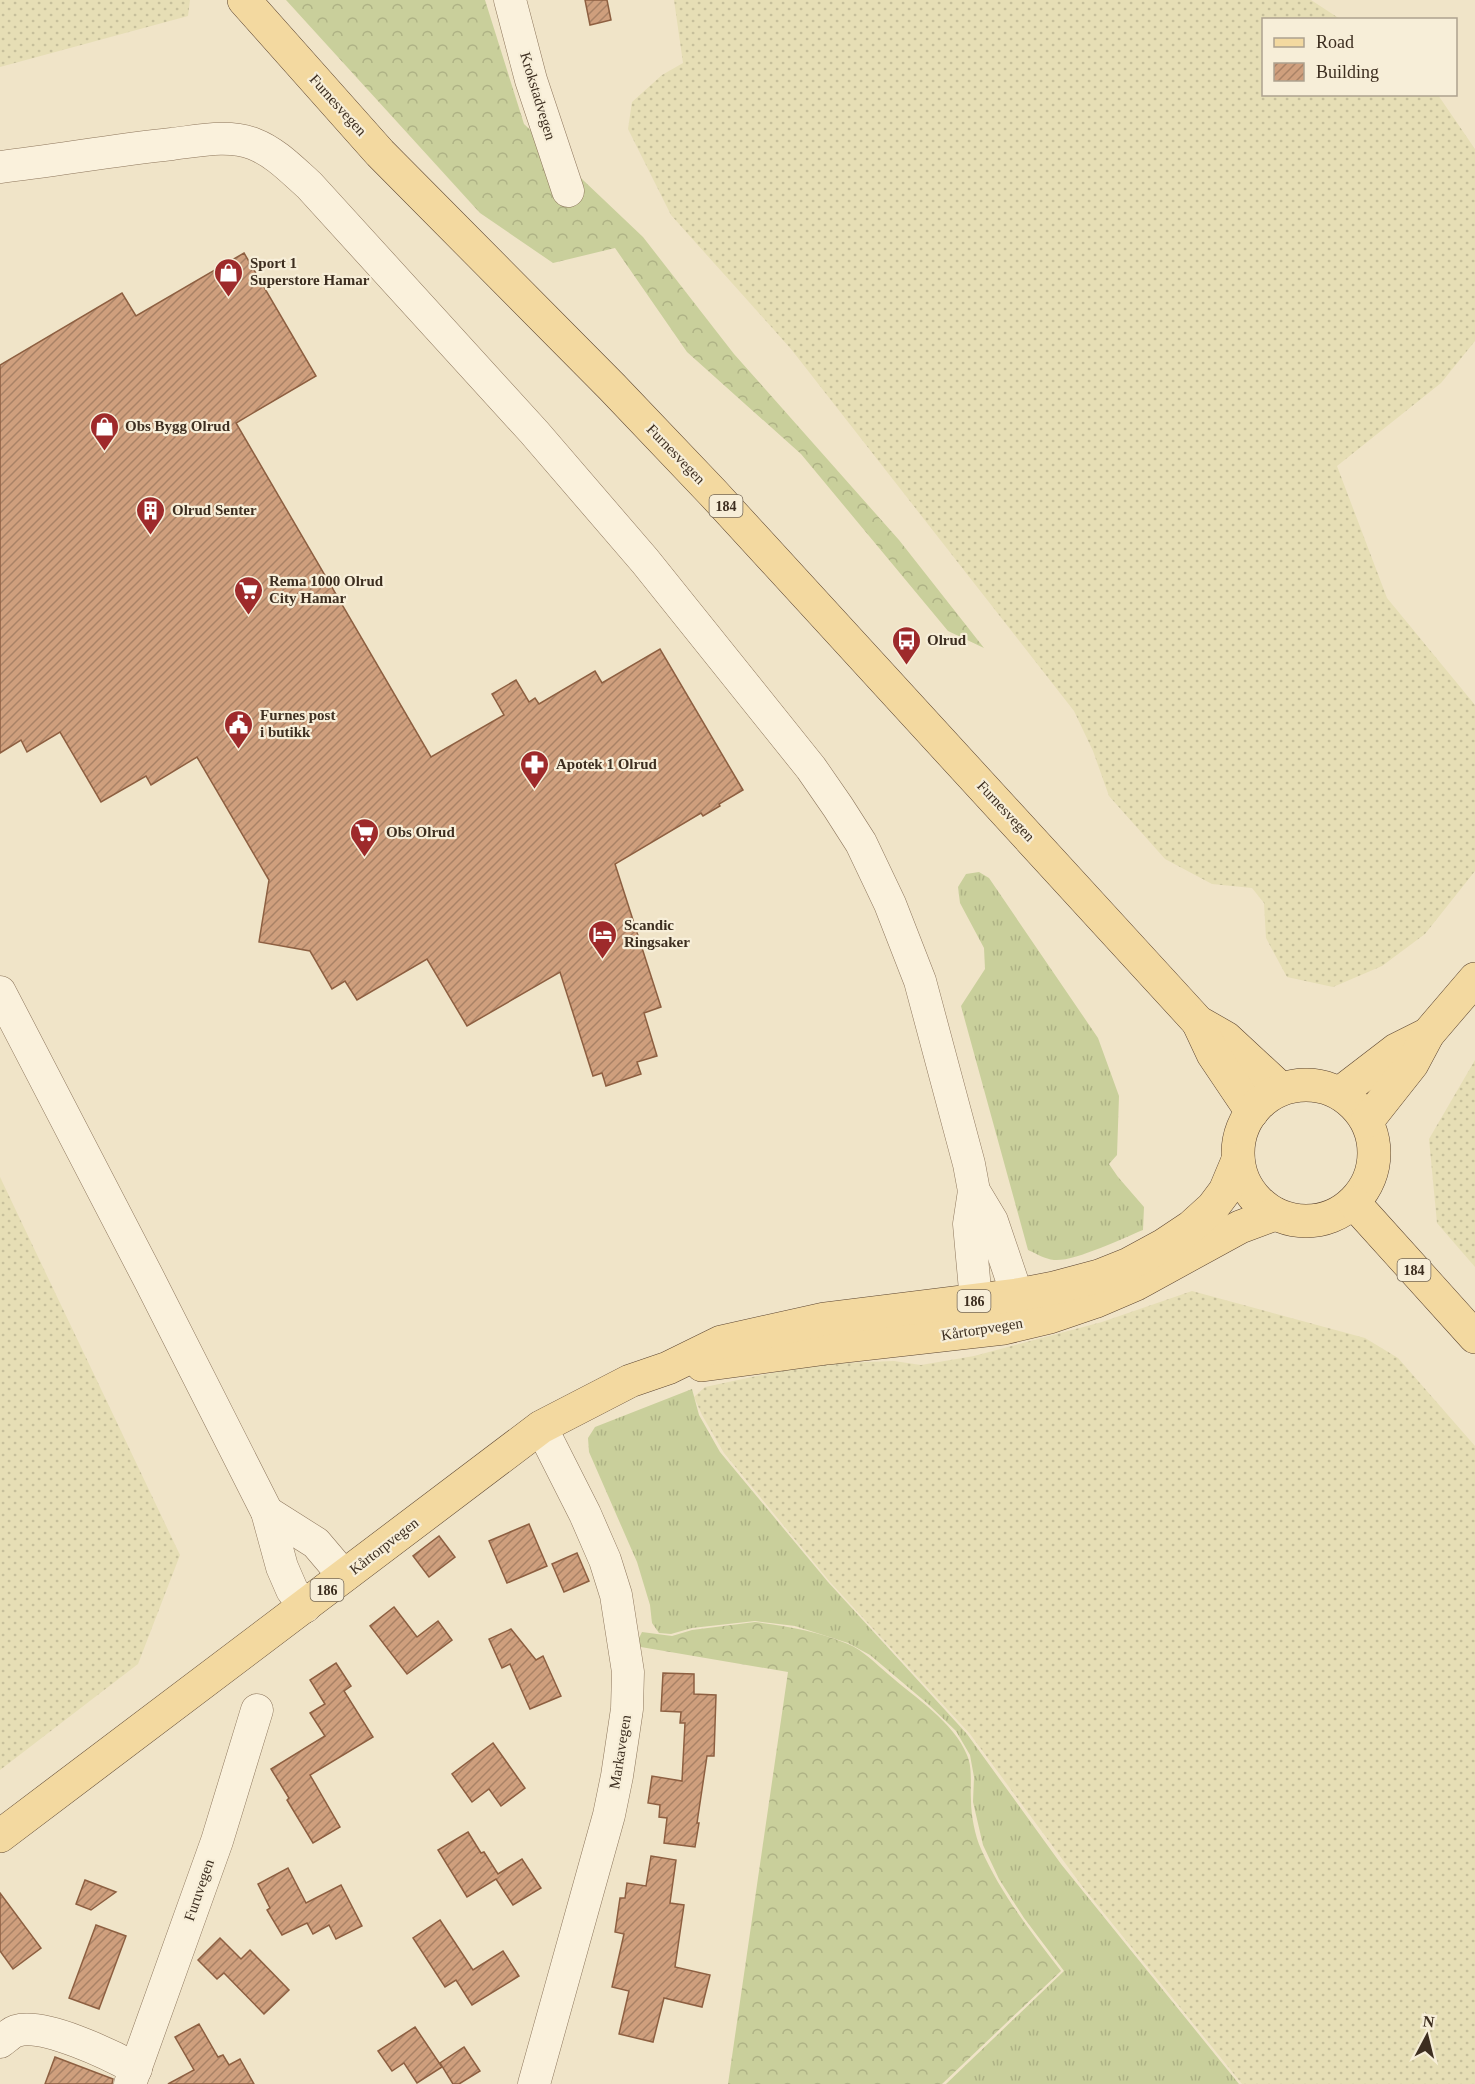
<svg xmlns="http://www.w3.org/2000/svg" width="1475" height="2084" font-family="Georgia,serif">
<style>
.farmland{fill:url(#farmland-dots)}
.grass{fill:url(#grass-tufts)}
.forest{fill:url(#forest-crowns)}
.building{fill:url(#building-hatch);stroke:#8d5f41;stroke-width:1.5}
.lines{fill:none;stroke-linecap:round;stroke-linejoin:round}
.minor-casing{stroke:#8d765c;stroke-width:33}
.major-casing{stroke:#5b4430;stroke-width:34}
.minor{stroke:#faf1dc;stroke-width:32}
.major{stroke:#f3d9a0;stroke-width:33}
.labels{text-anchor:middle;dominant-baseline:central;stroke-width:4.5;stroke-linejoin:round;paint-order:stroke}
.shield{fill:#f7eed8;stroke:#756857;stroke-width:1.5}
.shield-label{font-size:14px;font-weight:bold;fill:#3d2e20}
.street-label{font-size:15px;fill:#3d2e20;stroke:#f7eed8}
.poi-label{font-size:15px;font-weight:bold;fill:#3d2e20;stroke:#f7eed8;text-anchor:start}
</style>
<defs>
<pattern id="farmland-dots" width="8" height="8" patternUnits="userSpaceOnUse" patternTransform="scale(1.5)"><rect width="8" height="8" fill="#e6deb5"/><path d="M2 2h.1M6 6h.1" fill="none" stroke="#c6bf9b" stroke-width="1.8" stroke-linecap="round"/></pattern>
<pattern id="grass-tufts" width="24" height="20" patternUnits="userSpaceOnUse" patternTransform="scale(1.5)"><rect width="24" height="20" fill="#c9cf9b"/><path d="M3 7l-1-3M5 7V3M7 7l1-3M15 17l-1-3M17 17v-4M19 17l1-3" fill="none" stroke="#aeb285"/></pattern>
<pattern id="forest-crowns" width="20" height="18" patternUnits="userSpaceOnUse" patternTransform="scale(1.5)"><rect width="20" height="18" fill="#c9cf9b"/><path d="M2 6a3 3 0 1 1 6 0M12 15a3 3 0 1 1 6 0" fill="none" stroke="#aeb285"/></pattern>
<pattern id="building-hatch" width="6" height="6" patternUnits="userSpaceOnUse" patternTransform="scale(1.5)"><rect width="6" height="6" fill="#cf9f7d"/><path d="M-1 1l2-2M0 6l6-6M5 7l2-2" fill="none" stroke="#a98266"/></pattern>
</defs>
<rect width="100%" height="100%" fill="#f0e4c8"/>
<g class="farmland">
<path d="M 0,0 L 190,0 L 188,16 L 0,67 Z"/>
<path d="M 674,0 L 1311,0 L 1340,19 L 1264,20 L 1264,94 L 1438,95 L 1475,149 L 1475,341 L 1441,383 L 1337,466 L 1387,598 L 1475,705 L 1475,871 L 1425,934 L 1382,966 L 1333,987 L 1287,977 L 1266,938 L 1264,903 L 1252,888 L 1212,884 L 1165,859 L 1109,796 L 1093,751 L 1074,711 L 791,349 L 671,215 L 628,129 L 632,102 L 662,75 L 683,63 Z"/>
<path d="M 1475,1060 L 1475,1267 L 1437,1223 L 1429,1139 Z"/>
<path d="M 0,1177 L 180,1555 L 138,1664 L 0,1770 Z"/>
<path d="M 1192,1291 L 1365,1338 L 1398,1358 L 1475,1446 L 1475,2084 L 1242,2084 L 1082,1886 L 970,1734 L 830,1582 L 724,1453 L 702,1415 L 694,1397 L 705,1387 L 814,1364 L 894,1361 L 921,1365 L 974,1356 L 1102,1322 Z"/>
</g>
<g class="grass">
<path d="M 979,872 L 989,878 L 1098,1038 L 1119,1096 L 1117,1155 L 1109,1164 L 1118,1177 L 1144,1207 L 1143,1230 C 1123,1238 1074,1262 1054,1260 C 1045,1259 1037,1254 1028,1250 L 961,1006 L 985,969 L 984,948 L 960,903 L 958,887 L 966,874 Z"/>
<path d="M 692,1389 L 699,1415 L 720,1452 L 828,1582 L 967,1734 L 1061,1864 L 1239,2084 L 946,2084 L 1064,1971 L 1024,1918 L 999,1879 L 983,1845 L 973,1802 L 974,1777 L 970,1755 L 956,1731 L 928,1704 L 870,1655 L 848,1643 L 795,1626 L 755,1621 L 692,1628 L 671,1634 L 659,1633 L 652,1623 L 650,1605 L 637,1562 L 589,1452 L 588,1438 L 595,1427 Z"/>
</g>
<g class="forest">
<path d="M 286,0 L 485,0 L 524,124 L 643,237 L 734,354 L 899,540 L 984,648 L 948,631 L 801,454 L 687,352 L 615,248 L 553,263 L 480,213 Z"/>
<path d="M 755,1622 C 786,1626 818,1631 848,1644 C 864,1651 875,1663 888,1674 C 914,1697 954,1722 967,1755 C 973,1769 970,1785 971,1800 C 971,1815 975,1836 981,1849 C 1001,1894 1031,1932 1061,1971 L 942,2084 L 728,2084 L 788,1672 L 635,1646 L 642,1632 L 672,1636 L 692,1630 Z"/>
</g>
<g class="building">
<path d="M 585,0 L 607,0 L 611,20 L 590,25 Z"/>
<path d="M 244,253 L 316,376 L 236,423 L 431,757 L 504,715 L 492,694 L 516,680 L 529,702 L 535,698 L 539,704 L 595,671 L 602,683 L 660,649 L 743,790 L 719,804 L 720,806 L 703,816 L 701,813 L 615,864 L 661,1007 L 644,1013 L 657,1056 L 637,1062 L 641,1074 L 606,1086 L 602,1073 L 593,1076 L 560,972 L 467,1026 L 427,959 L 357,1000 L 345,981 L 332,989 L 310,951 L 259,942 L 269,880 L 197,757 L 151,785 L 146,776 L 101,802 L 60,732 L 27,752 L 21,740 L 0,753 L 0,365 L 122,293 L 136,316 Z"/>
<path d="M 529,1524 L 547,1566 L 507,1583 L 489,1541 Z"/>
<path d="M 439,1536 L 455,1557 L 429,1577 L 413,1556 Z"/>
<path d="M 577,1553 L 589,1581 L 564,1592 L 552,1564 Z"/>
<path d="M 394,1607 L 417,1637 L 438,1621 L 452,1640 L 407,1674 L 370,1626 Z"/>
<path d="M 511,1629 L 536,1660 L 543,1656 L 561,1696 L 530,1709 L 510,1664 L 502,1668 L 489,1639 Z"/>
<path d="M 336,1663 L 351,1686 L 344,1691 L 373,1737 L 310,1775 L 340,1827 L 313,1843 L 287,1800 L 289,1798 L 271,1769 L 325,1736 L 310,1713 L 325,1704 L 310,1680 Z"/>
<path d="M 663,1673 L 694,1674 L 694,1694 L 716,1695 L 714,1756 L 707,1756 L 697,1823 L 699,1823 L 695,1847 L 664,1843 L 667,1818 L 659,1817 L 660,1805 L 648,1803 L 652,1776 L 682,1781 L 685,1723 L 680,1723 L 681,1712 L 661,1711 Z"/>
<path d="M 493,1743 L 525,1788 L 501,1806 L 489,1789 L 472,1802 L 452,1774 Z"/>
<path d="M 468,1832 L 481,1853 L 484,1852 L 498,1874 L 522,1859 L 541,1888 L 513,1905 L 496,1879 L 467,1897 L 438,1850 Z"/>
<path d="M 651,1856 L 676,1860 L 670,1903 L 684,1905 L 675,1967 L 710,1975 L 702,2007 L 664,1998 L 653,2042 L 619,2034 L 629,1991 L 612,1987 L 624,1934 L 615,1932 L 620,1898 L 625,1898 L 627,1883 L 646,1886 Z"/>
<path d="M 288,1868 L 306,1903 L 341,1885 L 362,1926 L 336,1939 L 329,1925 L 313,1934 L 307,1923 L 282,1935 L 267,1910 L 270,1908 L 258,1884 Z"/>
<path d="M 85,1880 L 116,1892 L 91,1910 L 76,1904 Z"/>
<path d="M 0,1893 L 41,1948 L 13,1969 L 0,1951 Z"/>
<path d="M 440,1920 L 473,1970 L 503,1951 L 519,1976 L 472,2005 L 456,1980 L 445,1987 L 413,1938 Z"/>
<path d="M 96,1925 L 126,1936 L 99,2009 L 69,1998 Z"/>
<path d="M 220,1938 L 241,1959 L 250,1950 L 289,1990 L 264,2014 L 224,1973 L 217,1979 L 198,1960 Z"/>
<path d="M 199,2024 L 218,2057 L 223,2055 L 229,2065 L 240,2059 L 254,2084 L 168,2084 L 194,2070 L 175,2037 Z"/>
<path d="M 415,2027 L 442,2067 L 417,2083 L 404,2063 L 392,2071 L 378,2051 Z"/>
<path d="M 464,2047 L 480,2071 L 459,2084 L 453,2084 L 440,2063 Z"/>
<path d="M 55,2057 L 113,2079 L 112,2084 L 45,2084 Z"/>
</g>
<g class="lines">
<defs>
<g id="minor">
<path d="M 510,0 L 531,80 L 568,191"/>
<path d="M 0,167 C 58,160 115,150 172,144 C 198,141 229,134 254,144 C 275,152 292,170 309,185 L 534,432 L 645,561 L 811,768 L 838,807 L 861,843 L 890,904 L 920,981 L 969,1164 L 974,1191 L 992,1221 L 1017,1295"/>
<path d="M 0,992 L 150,1281 L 267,1512 L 282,1567 L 292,1590 L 305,1607"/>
<path d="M 974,1191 L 969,1224 L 976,1301"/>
<path d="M 267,1512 L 316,1543 L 344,1576"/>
<path d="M 0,2042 C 5,2039 10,2033 16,2031 C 43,2022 111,2055 136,2069"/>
<path d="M 130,2084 L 217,1841 L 257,1710"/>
<path d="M 534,2084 L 609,1815 L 617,1776 L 627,1709 L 628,1672 L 616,1595 L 605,1560 L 585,1514 L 541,1427"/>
</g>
<g id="major">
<path d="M 244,0 L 380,153 L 612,387 L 713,493 L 1198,1022 L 1226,1038 L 1281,1089"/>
<path d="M 1198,1022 L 1213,1054 L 1252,1112"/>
<circle cx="1306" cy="1153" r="68"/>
<path d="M 1340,1093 L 1396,1050 L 1428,1034"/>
<path d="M 1367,1121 L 1412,1064 L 1428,1034 L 1475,979"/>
<path d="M 1354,1203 L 1475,1337"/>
<path d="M 702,1365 L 827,1348 L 1004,1328 L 1050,1317 L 1094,1302 L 1136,1284 L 1240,1227 L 1275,1214"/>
<path d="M 0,1836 L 541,1427 L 630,1381 L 668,1368 L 721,1342 L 824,1319 L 1017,1295 L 1054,1288 L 1099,1276 L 1129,1264 L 1164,1245 L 1191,1227 L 1213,1207 L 1225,1191 L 1238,1160"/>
</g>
</defs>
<use href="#minor" class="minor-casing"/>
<use href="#major" class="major-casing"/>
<use href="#minor" class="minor"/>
<use href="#major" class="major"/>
</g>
<defs>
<symbol id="shop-pin" viewBox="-11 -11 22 30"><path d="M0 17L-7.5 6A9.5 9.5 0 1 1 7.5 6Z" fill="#9e2a2b" stroke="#f7eed8"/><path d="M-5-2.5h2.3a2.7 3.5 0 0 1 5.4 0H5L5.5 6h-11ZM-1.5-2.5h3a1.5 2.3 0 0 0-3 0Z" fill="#fff"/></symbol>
<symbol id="building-pin" viewBox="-11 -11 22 30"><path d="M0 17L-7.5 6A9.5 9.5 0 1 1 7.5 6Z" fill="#9e2a2b" stroke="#f7eed8"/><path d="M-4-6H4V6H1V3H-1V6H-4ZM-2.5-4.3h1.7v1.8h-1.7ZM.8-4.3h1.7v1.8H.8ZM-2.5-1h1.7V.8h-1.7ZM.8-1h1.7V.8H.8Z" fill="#fff"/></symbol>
<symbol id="supermarket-pin" viewBox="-11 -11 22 30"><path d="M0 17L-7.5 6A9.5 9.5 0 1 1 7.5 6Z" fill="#9e2a2b" stroke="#f7eed8"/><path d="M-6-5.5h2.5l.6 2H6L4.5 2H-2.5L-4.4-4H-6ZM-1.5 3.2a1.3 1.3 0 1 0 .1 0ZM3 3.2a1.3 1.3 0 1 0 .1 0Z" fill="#fff"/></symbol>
<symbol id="bus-pin" viewBox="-11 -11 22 30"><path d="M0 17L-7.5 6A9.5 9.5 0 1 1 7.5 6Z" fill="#9e2a2b" stroke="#f7eed8"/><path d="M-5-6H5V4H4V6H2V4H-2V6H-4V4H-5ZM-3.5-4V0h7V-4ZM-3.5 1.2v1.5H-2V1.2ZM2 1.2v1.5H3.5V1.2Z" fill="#fff"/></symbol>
<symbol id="civic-pin" viewBox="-11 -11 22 30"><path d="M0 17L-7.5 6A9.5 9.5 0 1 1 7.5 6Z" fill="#9e2a2b" stroke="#f7eed8"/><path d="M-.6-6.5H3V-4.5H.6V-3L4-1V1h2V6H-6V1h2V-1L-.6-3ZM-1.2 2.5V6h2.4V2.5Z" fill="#fff"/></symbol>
<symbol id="pharmacy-pin" viewBox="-11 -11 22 30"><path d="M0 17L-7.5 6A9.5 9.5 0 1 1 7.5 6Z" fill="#9e2a2b" stroke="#f7eed8"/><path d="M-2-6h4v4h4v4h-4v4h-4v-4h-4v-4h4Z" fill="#fff"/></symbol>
<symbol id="hotel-pin" viewBox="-11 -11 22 30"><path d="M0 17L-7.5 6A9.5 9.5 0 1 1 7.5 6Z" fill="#9e2a2b" stroke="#f7eed8"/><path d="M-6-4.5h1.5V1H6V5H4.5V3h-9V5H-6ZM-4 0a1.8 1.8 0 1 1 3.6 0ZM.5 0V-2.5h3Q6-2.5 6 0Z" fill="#fff"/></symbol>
</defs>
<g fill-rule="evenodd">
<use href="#shop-pin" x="212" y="256" width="33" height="45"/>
<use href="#shop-pin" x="88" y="410" width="33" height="45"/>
<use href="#building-pin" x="134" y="494" width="33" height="45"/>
<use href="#supermarket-pin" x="232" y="574" width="33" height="45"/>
<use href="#bus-pin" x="890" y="624" width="33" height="45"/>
<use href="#civic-pin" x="222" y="708" width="33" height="45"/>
<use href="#pharmacy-pin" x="518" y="748" width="33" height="45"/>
<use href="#supermarket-pin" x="348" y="816" width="33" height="45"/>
<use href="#hotel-pin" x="586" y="918" width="33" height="45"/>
</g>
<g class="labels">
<g class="shield">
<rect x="709.5" y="495" width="33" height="22" rx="4.5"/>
<rect x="1397.5" y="1259" width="33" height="22" rx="4.5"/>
<rect x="957.5" y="1290" width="33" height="22" rx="4.5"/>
<rect x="310.5" y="1579" width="33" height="22" rx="4.5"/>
</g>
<g class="shield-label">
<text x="726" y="506">184</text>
<text x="1414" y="1270">184</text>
<text x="974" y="1301">186</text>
<text x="327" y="1590">186</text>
</g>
<g class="street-label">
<text transform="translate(538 96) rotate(73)">Krokstadvegen</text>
<text transform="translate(338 105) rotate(48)">Furnesvegen</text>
<text transform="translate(676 454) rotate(46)">Furnesvegen</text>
<text transform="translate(1006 811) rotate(47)">Furnesvegen</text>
<text transform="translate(982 1329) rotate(-9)">Kårtorpvegen</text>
<text transform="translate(384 1546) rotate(-38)">Kårtorpvegen</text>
<text transform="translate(620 1752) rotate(-81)">Markavegen</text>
<text transform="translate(199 1890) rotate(-71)">Furuvegen</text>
</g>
<g class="poi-label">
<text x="250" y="263">Sport 1<tspan x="250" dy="17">Superstore Hamar</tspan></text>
<text x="125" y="426">Obs Bygg Olrud</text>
<text x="172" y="510">Olrud Senter</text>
<text x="269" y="581">Rema 1000 Olrud<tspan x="269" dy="17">City Hamar</tspan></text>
<text x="927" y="640">Olrud</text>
<text x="260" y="715">Furnes post<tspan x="260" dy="17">i butikk</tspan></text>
<text x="556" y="764">Apotek 1 Olrud</text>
<text x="386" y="832">Obs Olrud</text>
<text x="624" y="925">Scandic<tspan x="624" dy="17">Ringsaker</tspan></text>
</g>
</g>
<rect x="1262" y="18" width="195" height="78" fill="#f7eed8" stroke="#ada18e" stroke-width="1.5"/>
<rect x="1274" y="38" width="30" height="9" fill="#f3d9a0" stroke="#ada18e" stroke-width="1.5"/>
<text x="1316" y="48" font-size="18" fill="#3d2e20">Road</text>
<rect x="1274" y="63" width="30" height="18" fill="url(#building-hatch)" stroke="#ada18e" stroke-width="1.5"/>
<text x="1316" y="78" font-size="18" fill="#3d2e20">Building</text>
<g transform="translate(1427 2036) rotate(7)" stroke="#f7eed8" stroke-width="4.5" paint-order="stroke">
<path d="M0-4.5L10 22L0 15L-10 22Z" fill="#3d2e20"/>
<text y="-9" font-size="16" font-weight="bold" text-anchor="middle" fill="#3d2e20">N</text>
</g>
</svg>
